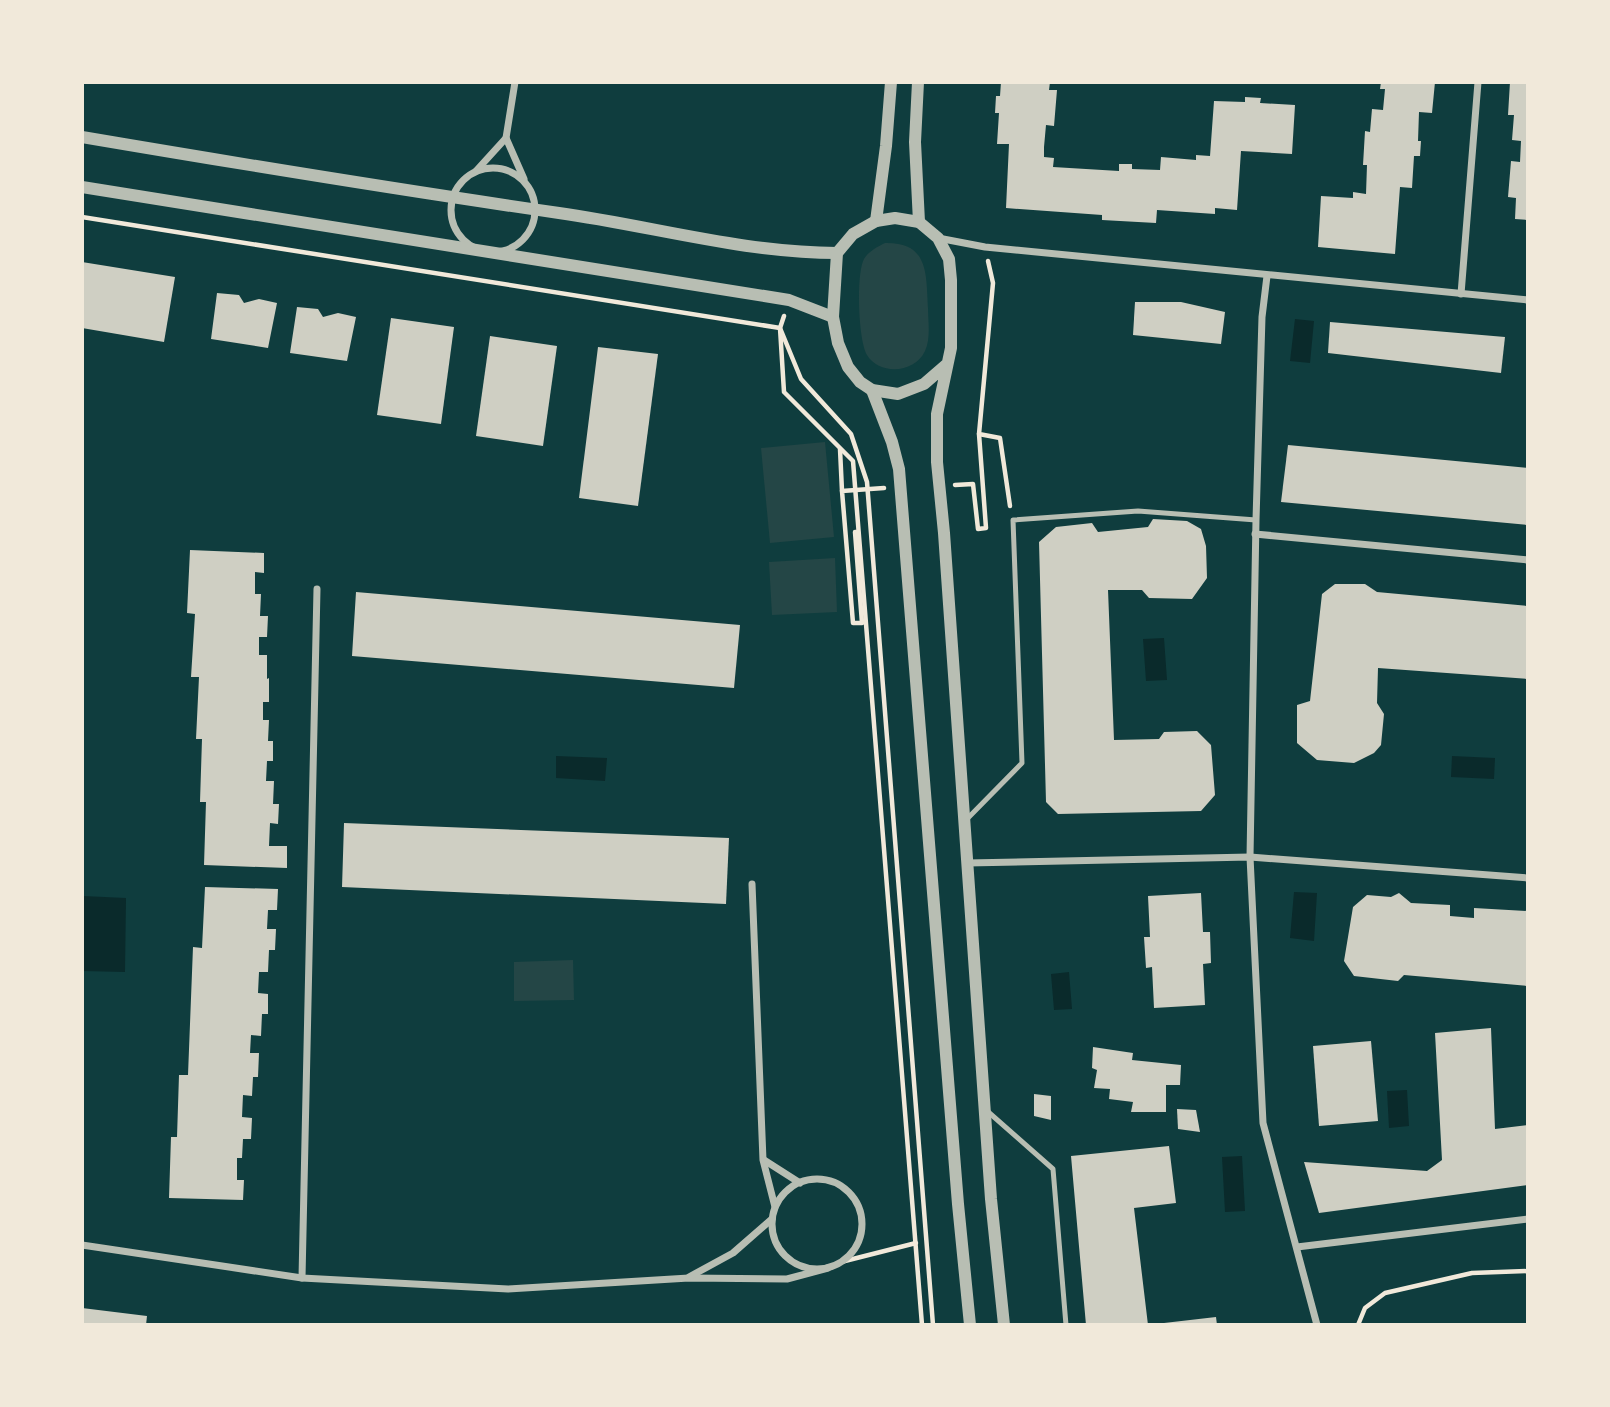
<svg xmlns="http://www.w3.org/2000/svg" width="1610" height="1407" font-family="'Roboto Condensed',sans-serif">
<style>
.green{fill:#244646}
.water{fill:#0a2a2b}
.building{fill:#cfcfc3}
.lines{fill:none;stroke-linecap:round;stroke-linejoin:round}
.path{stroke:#f1e9da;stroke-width:4.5}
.service{stroke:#b8beb3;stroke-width:5}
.minor{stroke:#b8beb3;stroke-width:7}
.tertiary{stroke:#b8beb3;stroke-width:12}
</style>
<rect width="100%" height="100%" fill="#0f3d3e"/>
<g class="green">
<path d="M 885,243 C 929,242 926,274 928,308 C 928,321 931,338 925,351 C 915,373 880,376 867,355 C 858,340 856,273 864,259 C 869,251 877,247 885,243 Z"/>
<path d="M 825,442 L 834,537 L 770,543 L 761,448 Z"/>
<path d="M 835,558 L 837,612 L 772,615 L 769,562 Z"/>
<path d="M 573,960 L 574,1000 L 514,1001 L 514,962 Z"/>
</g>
<g class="water">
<path d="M 1295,319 L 1314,321 L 1310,363 L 1290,361 Z"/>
<path d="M 1164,638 L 1167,680 L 1146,681 L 1143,639 Z"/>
<path d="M 556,756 L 607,758 L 605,781 L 556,778 Z"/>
<path d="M 1452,756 L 1495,758 L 1494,779 L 1451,777 Z"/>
<path d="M 1294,892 L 1317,893 L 1314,941 L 1290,938 Z"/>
<path d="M 83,896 L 126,898 L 125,972 L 82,971 Z"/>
<path d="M 1069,972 L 1072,1009 L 1054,1010 L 1051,974 Z"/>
<path d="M 1407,1090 L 1409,1126 L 1389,1128 L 1387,1091 Z"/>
<path d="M 1242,1156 L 1245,1211 L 1225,1212 L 1222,1157 Z"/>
</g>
<g class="building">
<path d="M 1001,82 L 1050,82 L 1049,90 L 1057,90 L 1054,126 L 1046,125 L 1044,147 L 1044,157 L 1054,158 L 1053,167 L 1119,171 L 1119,164 L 1132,164 L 1132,169 L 1160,170 L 1161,157 L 1196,160 L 1196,155 L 1210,156 L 1214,101 L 1245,102 L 1245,97 L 1261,98 L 1260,103 L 1295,105 L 1292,154 L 1241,151 L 1237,210 L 1215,208 L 1215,214 L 1157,210 L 1156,223 L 1102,220 L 1102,215 L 1006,208 L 1009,144 L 997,144 L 999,113 L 995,113 L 996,96 L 1000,96 Z"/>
<path d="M 1381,82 L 1435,82 L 1432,113 L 1419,112 L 1418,141 L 1421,141 L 1420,156 L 1414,156 L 1412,188 L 1400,187 L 1395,254 L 1318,247 L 1321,196 L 1353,198 L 1353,192 L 1366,194 L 1367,165 L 1363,165 L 1365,131 L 1370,132 L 1372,109 L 1383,110 L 1385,89 L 1380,89 Z"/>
<path d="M 1510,82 L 1528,82 L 1528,220 L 1515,219 L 1516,198 L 1508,197 L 1511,161 L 1520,162 L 1521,141 L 1512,140 L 1514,115 L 1508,115 Z"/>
<path d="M 82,262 L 175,277 L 164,342 L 82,328 Z"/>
<path d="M 217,293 L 239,295 L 244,303 L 259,299 L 277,303 L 268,348 L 211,339 Z"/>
<path d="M 1135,302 L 1181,302 L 1225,312 L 1221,344 L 1133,335 Z"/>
<path d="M 297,307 L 318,309 L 323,317 L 338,313 L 356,317 L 347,361 L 290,353 Z"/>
<path d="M 391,318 L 454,327 L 441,424 L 377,415 Z"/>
<path d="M 1330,322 L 1505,337 L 1501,373 L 1328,353 Z"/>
<path d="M 490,336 L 557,346 L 543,446 L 476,436 Z"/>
<path d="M 598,347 L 658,354 L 638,506 L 579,498 Z"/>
<path d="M 1288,445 L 1528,468 L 1528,525 L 1281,502 Z"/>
<path d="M 1153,519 L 1187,521 L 1201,529 L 1206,546 L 1207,578 L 1192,599 L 1149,598 L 1142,590 L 1108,590 L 1114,740 L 1159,739 L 1164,732 L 1197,731 L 1211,745 L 1215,795 L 1201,811 L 1058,814 L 1046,802 L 1039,542 L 1056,527 L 1092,523 L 1098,532 L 1148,527 Z"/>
<path d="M 190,550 L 264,553 L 264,573 L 255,572 L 255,594 L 261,594 L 260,616 L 268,616 L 267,637 L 259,637 L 259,655 L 267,655 L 267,679 L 269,678 L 269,702 L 263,702 L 263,720 L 269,720 L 268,741 L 273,741 L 273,761 L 267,761 L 266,781 L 274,781 L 273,804 L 279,804 L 278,824 L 270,823 L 269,846 L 287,846 L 287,868 L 204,865 L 206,802 L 200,802 L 202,739 L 196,739 L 199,677 L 191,677 L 195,614 L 187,613 Z"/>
<path d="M 1335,584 L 1365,584 L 1377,592 L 1528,606 L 1528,679 L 1378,668 L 1377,703 L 1384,714 L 1381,745 L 1374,753 L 1354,763 L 1317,760 L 1297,743 L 1297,705 L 1310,701 L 1322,594 Z"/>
<path d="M 356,592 L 740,625 L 734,688 L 352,656 Z"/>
<path d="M 344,823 L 729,838 L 726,904 L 342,887 Z"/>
<path d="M 205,887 L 278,889 L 277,910 L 268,910 L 267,929 L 276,929 L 275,950 L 269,950 L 268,972 L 259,972 L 258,993 L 268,994 L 268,1014 L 262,1014 L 261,1036 L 251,1035 L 250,1053 L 259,1053 L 258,1077 L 253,1077 L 252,1096 L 243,1095 L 242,1117 L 252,1118 L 251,1139 L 243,1139 L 242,1158 L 237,1158 L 237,1180 L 244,1180 L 243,1200 L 169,1198 L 171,1137 L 177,1137 L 179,1075 L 188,1075 L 193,947 L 202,948 Z"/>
<path d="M 1201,893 L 1203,932 L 1210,932 L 1211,963 L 1203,964 L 1205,1005 L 1154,1008 L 1152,967 L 1146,968 L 1144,937 L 1150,937 L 1148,896 Z"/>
<path d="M 1399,893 L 1411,903 L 1450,905 L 1450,916 L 1474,918 L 1474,908 L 1528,911 L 1528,986 L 1404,975 L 1398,981 L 1354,976 L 1344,961 L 1353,907 L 1367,895 L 1391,897 Z"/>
<path d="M 1491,1028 L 1495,1129 L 1528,1125 L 1528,1185 L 1319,1213 L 1304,1162 L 1427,1171 L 1442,1160 L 1435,1033 Z"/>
<path d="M 1371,1041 L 1378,1121 L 1319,1126 L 1313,1046 Z"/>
<path d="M 1093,1047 L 1133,1053 L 1132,1060 L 1181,1065 L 1180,1085 L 1166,1085 L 1166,1112 L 1131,1112 L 1133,1102 L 1109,1099 L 1110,1089 L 1094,1088 L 1097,1070 L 1092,1068 Z"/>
<path d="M 1034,1094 L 1051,1096 L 1051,1120 L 1034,1116 Z"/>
<path d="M 1177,1109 L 1196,1110 L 1200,1132 L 1178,1129 Z"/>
<path d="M 1169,1146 L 1176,1203 L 1134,1208 L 1148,1325 L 1086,1325 L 1071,1156 Z"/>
<path d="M 82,1308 L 147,1316 L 146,1325 L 82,1325 Z"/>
<path d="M 1216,1317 L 1217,1325 L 1164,1325 L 1164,1323 Z"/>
</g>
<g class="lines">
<g class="path">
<path d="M 82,217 L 780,328 L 801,379 L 851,434 L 867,482 L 933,1325"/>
<path d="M 988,261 L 993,283 L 979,434 L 1000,438 L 1010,506"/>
<path d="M 784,316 L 780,328 L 784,392 L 853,461 L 922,1325"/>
<path d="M 840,449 L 842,491"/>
<path d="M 955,485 L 973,484 L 978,529 L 986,528 L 979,434"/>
<path d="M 858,532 L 855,532 L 862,623 L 853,623 L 842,491 L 884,488"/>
<path d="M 841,1262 L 916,1243"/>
<path d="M 1358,1325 L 1365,1308 L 1385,1293 L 1472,1273 L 1528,1271"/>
</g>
<g class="service">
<path d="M 966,820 L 1022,763 L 1013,520 L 1138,511 L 1256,520"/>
<path d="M 986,1110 L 1053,1169 L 1066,1325"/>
</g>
<g class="minor">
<path d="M 515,82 L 506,138 L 524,179"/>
<circle cx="493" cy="210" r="42"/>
<path d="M 476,171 L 506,138"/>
<path d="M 938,238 L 985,247 L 1528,300"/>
<path d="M 1267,276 L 1262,317 L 1256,520 L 1250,857 L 1263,1123 L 1317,1325"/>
<path d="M 1461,294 L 1478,82"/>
<path d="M 1255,534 L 1528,560"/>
<path d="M 967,863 L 1250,857 L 1528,878"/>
<path d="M 752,884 L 763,1160 L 775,1207"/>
<path d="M 764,1160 L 800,1183"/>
<circle cx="817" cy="1224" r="45"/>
<path d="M 82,1245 L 302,1278 L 508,1289 L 689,1278 L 787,1279 L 828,1268"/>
<path d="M 1297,1247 L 1528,1219"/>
<path d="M 689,1277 L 733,1253 L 772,1219"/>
<path d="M 302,1278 L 317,589"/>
</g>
<g class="tertiary">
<path d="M 918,82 L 915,142 L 919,222"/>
<path d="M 82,137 C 241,164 400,190 559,213 C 652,226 744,253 837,253"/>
<path d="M 82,187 L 789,300 L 833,317"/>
<path d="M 876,221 L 886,146 L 891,82"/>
<path d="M 946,365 L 924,384 L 898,394 L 872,390 L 860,382 L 848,367 L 838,343 L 833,317 L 837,253 L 853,234 L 876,221 L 895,218 L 919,222 L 938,238 L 949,259 L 951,280 L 951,348 L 937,414 L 937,462 L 944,533 L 991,1199 L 1004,1325"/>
<path d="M 872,390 L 892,442 L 899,469 L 958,1204 L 970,1325"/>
</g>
</g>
<rect width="1610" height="1407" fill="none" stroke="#f1e9da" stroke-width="168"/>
</svg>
